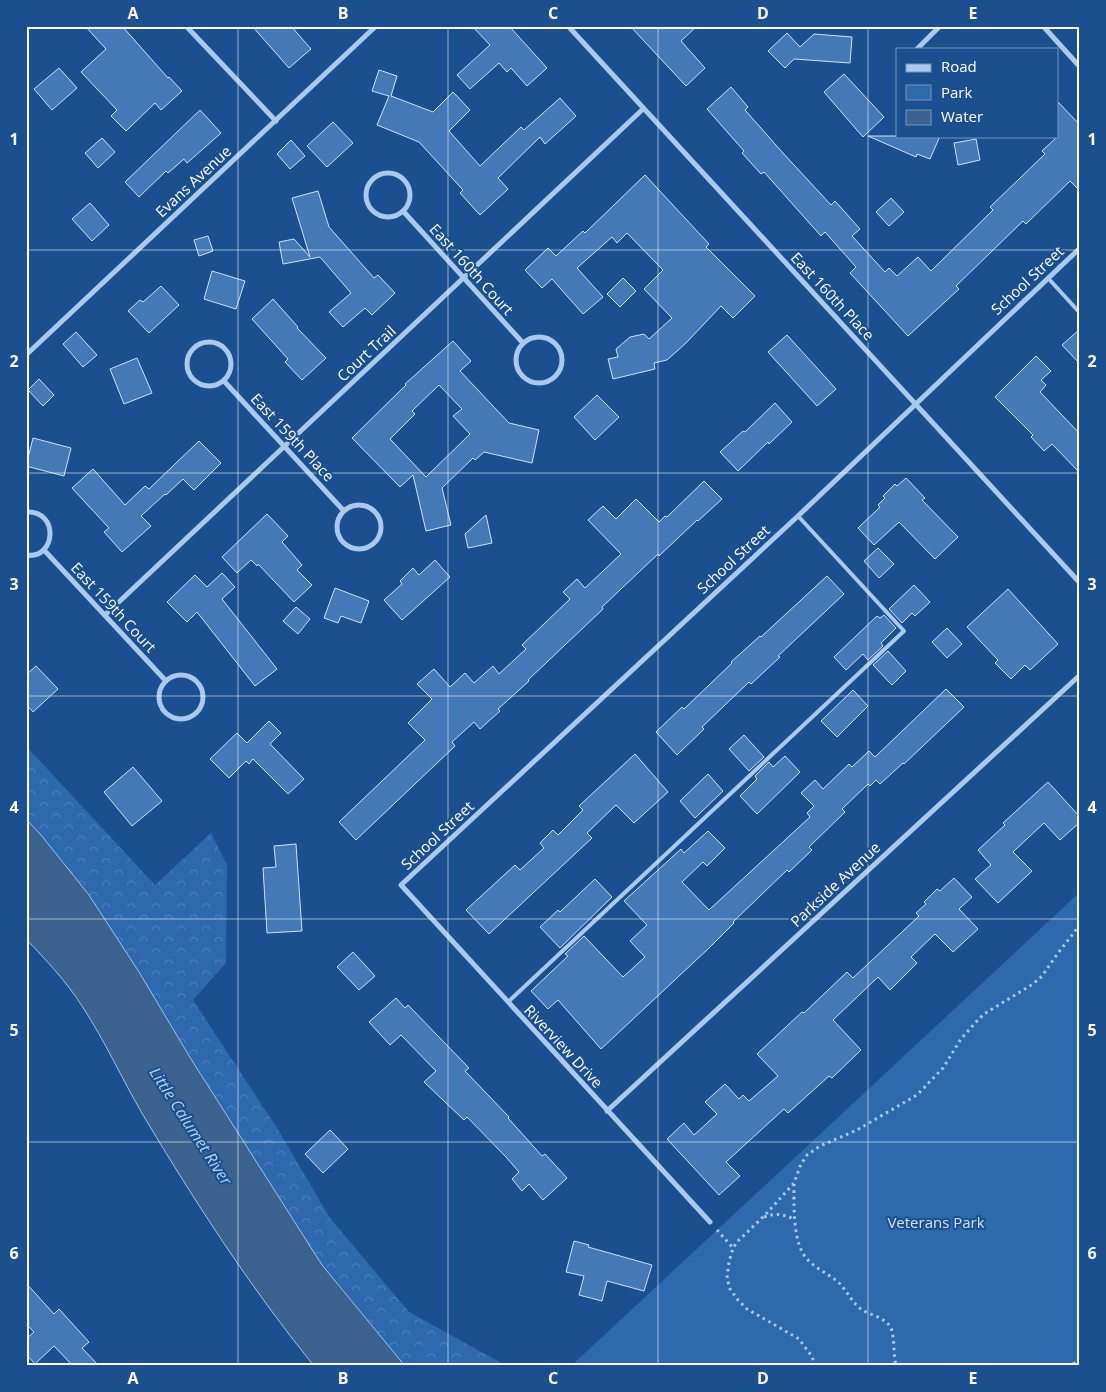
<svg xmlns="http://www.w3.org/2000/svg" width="1106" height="1392" font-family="'Open Sans',sans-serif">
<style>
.forest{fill:url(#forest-crowns)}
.green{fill:#2e69ad}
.water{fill:#3c6290;stroke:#9cc4f0}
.building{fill:#4478b7;stroke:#cfe3fa;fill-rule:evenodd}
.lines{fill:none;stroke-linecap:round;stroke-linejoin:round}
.path{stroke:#a9c9ee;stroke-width:3;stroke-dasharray:2.5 4;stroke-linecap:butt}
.lane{stroke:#a9c9ee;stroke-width:4}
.street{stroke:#a9c9ee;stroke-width:5}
.grid{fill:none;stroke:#fff;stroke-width:1;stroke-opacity:0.55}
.labels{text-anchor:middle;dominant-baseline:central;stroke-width:4;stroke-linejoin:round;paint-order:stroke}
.street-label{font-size:15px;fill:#fff;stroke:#1b4f8f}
.park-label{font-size:15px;fill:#cfe3fa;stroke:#1b4f8f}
.water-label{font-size:16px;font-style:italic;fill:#b5d3f5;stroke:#1b4f8f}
.neatline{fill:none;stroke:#fff;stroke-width:2}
.grid-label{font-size:16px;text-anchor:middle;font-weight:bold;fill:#fff}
</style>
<defs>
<pattern id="forest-crowns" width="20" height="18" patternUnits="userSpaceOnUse" patternTransform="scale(1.25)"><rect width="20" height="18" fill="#2e69ad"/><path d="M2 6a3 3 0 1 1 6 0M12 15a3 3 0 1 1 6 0" fill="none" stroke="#4d80b9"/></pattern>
</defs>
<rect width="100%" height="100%" fill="#1b4f8f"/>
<path class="forest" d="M 26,746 L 155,885 L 211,833 L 227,865 L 226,963 L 193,1000 L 279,1131 L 330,1218 L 409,1312 L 507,1366 L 405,1366 L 322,1265 L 191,1059 L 139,972 L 41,835 L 26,819 Z"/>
<path class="green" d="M 1080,892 L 1080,1366 L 571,1366 Z"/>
<path class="water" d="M 26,819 L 41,835 L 89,895 L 139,972 L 191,1059 L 322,1265 L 405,1366 L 314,1366 C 250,1287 195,1202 143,1115 C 122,1079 105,1041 82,1006 C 66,981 46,960 26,939 Z"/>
<g class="building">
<path d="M 85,26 L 122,26 L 168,78 L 169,77 L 182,91 L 161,110 L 155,103 L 126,131 L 111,116 L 117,110 L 81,72 L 106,49 Z"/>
<path d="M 252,26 L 291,26 L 311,49 L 289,68 Z"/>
<path d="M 472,26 L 509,26 L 547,68 L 527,86 L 511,68 L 507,72 L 499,63 L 470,89 L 457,75 L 490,45 Z"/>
<path d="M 630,26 L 697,26 L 681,41 L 705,68 L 686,86 Z"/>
<path d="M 787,33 L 800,47 L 814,34 L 852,37 L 850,63 L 794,59 L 785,68 L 768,51 Z"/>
<path d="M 59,68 L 77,88 L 52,110 L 34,89 Z"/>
<path d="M 379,70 L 397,76 L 391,96 L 433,112 L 453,92 L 470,110 L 449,131 L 480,166 L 521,127 L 524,130 L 560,98 L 576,116 L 545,144 L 540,137 L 498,178 L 508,189 L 480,215 L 460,193 L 463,190 L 419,142 L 377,125 L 389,96 L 372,91 Z"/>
<path d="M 844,74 L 884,117 L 863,137 L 824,92 Z"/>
<path d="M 731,87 L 748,107 L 745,110 L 782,152 L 831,205 L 835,201 L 860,229 L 852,236 L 885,272 L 889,268 L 897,276 L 918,257 L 931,271 L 993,210 L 990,207 L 1045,154 L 1042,151 L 1057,137 L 1057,101 L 1080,125 L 1080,191 L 1070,181 L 1026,224 L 1023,221 L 956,286 L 959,289 L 908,336 L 850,273 L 856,267 L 825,232 L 821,236 L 764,172 L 761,174 L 742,153 L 744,151 L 707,109 Z"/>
<path d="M 200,110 L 221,133 L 187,163 L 184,159 L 168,173 L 166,171 L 139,197 L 125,182 Z"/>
<path d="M 333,122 L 353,143 L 327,167 L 307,146 Z"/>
<path d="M 868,136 L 940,136 L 930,159 L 917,154 L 916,157 Z"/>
<path d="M 102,138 L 115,152 L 98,168 L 85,153 Z"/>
<path d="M 976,139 L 980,160 L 958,165 L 954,143 Z"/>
<path d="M 291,140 L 305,156 L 290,169 L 277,154 Z"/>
<path d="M 645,175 L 709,244 L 706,247 L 755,296 L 733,318 L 721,306 L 686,343 L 667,360 L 654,363 L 655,369 L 613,379 L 608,359 L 618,357 L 616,349 L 630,337 L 644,334 L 649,339 L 672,318 L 644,289 L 663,270 L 627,233 L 617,243 L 612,237 L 577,268 L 603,297 L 583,314 L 552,279 L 542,288 L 525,270 L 548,248 L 556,256 L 583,231 L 585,233 Z"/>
<path d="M 318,191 L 329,227 L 374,278 L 378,275 L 395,293 L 372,315 L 365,308 L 343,327 L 329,312 L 351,293 L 320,257 L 283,264 L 279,242 L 294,239 L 310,257 L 292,198 Z"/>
<path d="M 891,198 L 904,212 L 889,226 L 876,212 Z"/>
<path d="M 90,203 L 109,225 L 92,241 L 72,219 Z"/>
<path d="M 208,236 L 213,251 L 199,256 L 194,240 Z"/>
<path d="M 212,271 L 245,281 L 236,309 L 204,299 Z"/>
<path d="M 623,278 L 636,291 L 620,307 L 607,294 Z"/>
<path d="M 161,286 L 179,305 L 149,333 L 128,311 L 140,300 L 143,302 Z"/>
<path d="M 273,299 L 298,327 L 297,328 L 326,358 L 302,380 L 285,362 L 288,359 L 252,319 Z"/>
<path d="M 1080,329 L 1080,364 L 1062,345 Z"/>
<path d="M 76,332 L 97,355 L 83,367 L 63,344 Z"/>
<path d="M 787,335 L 836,389 L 817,406 L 768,352 Z"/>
<path d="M 453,341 L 471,361 L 460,371 L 509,423 L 539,430 L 532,463 L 484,452 L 475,460 L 473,458 L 442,488 L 451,525 L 426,531 L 413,475 L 400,487 L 352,438 L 406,385 L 405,384 ZM 439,385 L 462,409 L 453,416 L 470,434 L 426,477 L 390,439 L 415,414 L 412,411 Z"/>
<path d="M 1036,356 L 1051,371 L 1041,380 L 1046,385 L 1040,392 L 1080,434 L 1080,473 L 1052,444 L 1044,451 L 1031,437 L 1033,435 L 995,397 Z"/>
<path d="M 137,358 L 152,393 L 124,404 L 110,369 Z"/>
<path d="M 39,379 L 54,395 L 43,406 L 28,390 Z"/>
<path d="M 597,395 L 619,417 L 595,440 L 574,417 Z"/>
<path d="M 775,403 L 792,422 L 769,444 L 768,442 L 738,471 L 720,452 L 743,431 L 745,432 Z"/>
<path d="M 33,438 L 71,448 L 64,476 L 26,466 Z"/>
<path d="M 199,441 L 221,463 L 194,490 L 183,479 L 166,495 L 165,494 L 141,516 L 151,526 L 122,552 L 104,532 L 109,528 L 72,488 L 93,469 L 125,505 L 145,486 L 149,489 Z"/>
<path d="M 906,478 L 925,498 L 922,500 L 958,537 L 935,559 L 899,522 L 874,545 L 858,528 L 880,507 L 878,505 L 885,498 L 883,496 L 895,484 L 897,486 Z"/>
<path d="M 704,481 L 722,499 L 698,521 L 697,520 L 659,556 L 658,554 L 602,607 L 603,609 L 528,680 L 529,681 L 498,709 L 500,711 L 480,729 L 474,722 L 452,742 L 455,746 L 356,840 L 339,822 L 425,740 L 408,723 L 432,699 L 417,684 L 434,669 L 450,687 L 465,673 L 474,683 L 493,666 L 499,674 L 526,649 L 522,645 L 570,599 L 563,592 L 577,579 L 585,588 L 621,554 L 588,520 L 603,506 L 616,519 L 636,499 L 659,522 L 665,516 L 667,517 Z"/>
<path d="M 267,514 L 288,536 L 282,542 L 302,565 L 297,570 L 312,585 L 294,602 L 258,564 L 257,566 L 251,560 L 237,573 L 222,557 Z"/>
<path d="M 486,515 L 492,543 L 468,548 L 465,534 Z"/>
<path d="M 878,548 L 894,564 L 879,578 L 864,561 Z"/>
<path d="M 435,560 L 450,577 L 402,620 L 384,600 L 402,584 L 400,581 L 413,568 L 419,575 Z"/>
<path d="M 222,573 L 235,587 L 222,599 L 277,669 L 255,686 L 197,612 L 187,622 L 167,602 L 195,575 L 207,587 Z"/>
<path d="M 827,576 L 844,594 L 778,656 L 780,657 L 751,684 L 749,682 L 702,727 L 704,729 L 677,755 L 656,732 L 682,707 L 684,709 L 732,663 L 731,662 L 760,636 L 761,637 Z"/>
<path d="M 914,585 L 930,602 L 915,616 L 912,613 L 902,623 L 889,609 Z"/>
<path d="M 335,588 L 369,601 L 361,623 L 341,616 L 338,623 L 324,618 Z"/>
<path d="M 1008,589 L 1058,644 L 1030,670 L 1025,665 L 1011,679 L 995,663 L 998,660 L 967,627 Z"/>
<path d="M 296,607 L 310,619 L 298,634 L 283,621 Z"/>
<path d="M 884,615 L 896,628 L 881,643 L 883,646 L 868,660 L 863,654 L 846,670 L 834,657 L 877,616 L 880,618 Z"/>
<path d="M 947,628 L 962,644 L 947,658 L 932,642 Z"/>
<path d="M 888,651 L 906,671 L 892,685 L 873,665 Z"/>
<path d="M 36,666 L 58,689 L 33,712 L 26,704 L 26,675 Z"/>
<path d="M 946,689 L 964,707 L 904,764 L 903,763 L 880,784 L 876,780 L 870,786 L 868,784 L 842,809 L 845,812 L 809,847 L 812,850 L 789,872 L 787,870 L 733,922 L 734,923 L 709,948 L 601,1049 L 558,1000 L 548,1009 L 531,991 L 568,956 L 565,954 L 584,936 L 623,977 L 645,957 L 630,941 L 647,925 L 624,901 L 681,849 L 684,853 L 708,831 L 725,848 L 707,866 L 703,862 L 682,882 L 709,910 L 810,817 L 807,813 L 814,806 L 801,793 L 815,780 L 823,789 L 849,764 L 852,767 L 869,751 L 875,757 Z"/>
<path d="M 853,690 L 868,706 L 837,737 L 821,721 Z"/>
<path d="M 269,721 L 281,733 L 270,744 L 304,779 L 288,794 L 253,759 L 249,764 L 246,761 L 229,778 L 210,759 L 237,733 L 247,743 Z"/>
<path d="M 744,735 L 764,757 L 749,771 L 729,749 Z"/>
<path d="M 635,754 L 668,792 L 634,823 L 616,805 L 587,833 L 592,838 L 489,934 L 466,910 L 515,865 L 520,870 L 544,848 L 540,843 L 553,830 L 558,835 L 583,810 L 579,806 Z"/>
<path d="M 785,756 L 800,772 L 757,814 L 740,796 L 757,779 L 755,776 L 769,762 L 773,767 Z"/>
<path d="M 133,767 L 162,801 L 132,826 L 104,792 Z"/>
<path d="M 708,774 L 723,791 L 695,818 L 680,801 Z"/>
<path d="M 1048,782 L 1080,817 L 1080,822 L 1060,840 L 1044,823 L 1013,852 L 1032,871 L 998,903 L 975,879 L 991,865 L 978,850 L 1005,825 L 1003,823 Z"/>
<path d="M 296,844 L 302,931 L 267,933 L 263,868 L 276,867 L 274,846 Z"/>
<path d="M 954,878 L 972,897 L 959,909 L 978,929 L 953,952 L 935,934 L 911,957 L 917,963 L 890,990 L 878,977 L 833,1020 L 861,1050 L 832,1078 L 829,1076 L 788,1113 L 784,1109 L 726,1162 L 740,1176 L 719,1195 L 667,1139 L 684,1123 L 694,1135 L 717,1114 L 705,1102 L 725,1084 L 739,1099 L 743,1095 L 749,1101 L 778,1076 L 757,1054 L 802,1012 L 804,1013 L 847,972 L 853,978 L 919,916 L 916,913 L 926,904 L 924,902 L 937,889 L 940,891 Z"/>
<path d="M 595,879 L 612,897 L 560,948 L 540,927 L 558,910 L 560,912 Z"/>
<path d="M 353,952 L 375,976 L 359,990 L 337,967 Z"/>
<path d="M 396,998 L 405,1008 L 408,1005 L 469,1068 L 465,1071 L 509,1117 L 508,1118 L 542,1156 L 545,1154 L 567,1178 L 543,1200 L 529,1184 L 522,1191 L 512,1179 L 519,1172 L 506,1157 L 467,1117 L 464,1120 L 424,1082 L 436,1071 L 401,1035 L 390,1045 L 369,1022 Z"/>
<path d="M 330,1130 L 348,1149 L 323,1173 L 305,1154 Z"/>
<path d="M 574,1241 L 589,1245 L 588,1247 L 652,1265 L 644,1291 L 607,1281 L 602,1301 L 579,1295 L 584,1276 L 566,1272 Z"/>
<path d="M 26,1283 L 54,1314 L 59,1309 L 89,1342 L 82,1348 L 99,1366 L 73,1366 L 54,1346 L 35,1364 L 26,1354 L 26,1339 L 34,1332 L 26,1324 Z"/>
</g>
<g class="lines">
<g class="path">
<path d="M 794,1184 C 794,1205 792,1246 809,1261 C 817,1269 828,1274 837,1281 C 847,1290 851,1302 862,1310 C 871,1315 886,1318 891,1328 C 895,1339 893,1354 896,1366"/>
<path d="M 764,1217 C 776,1213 783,1214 794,1219"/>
<path d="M 717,1230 L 733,1248"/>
<path d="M 816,1366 L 811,1355 L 799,1339 L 747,1309 L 738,1300 L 730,1289 L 727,1278 L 729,1262 L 733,1248 L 738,1241 L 766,1214 L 794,1183 L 801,1164 L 807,1155 L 820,1146 L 857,1130 L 917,1095 L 943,1068 L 961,1039 L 975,1023 L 984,1014 L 1033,984 L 1042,976 L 1058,953 L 1080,925"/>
<path d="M 1067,1366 L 1080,1361"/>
</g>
<g class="lane">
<path d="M 1048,278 L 1080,313"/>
<path d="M 508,1002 L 904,631 L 798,516"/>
</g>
<g class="street">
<path d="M 186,26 L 276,121"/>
<path d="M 568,26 L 1080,583"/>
<path d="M 1043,26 L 1080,67"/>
<path d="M 917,49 L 940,26"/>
<circle cx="388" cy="195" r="22"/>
<path d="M 403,211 L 523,343"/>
<circle cx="539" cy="360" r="23"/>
<circle cx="209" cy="364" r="22"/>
<path d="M 26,355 L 376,26"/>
<path d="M 224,381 L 343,510"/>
<circle cx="359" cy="527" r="22"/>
<path d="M 26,512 C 60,510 56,560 26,555"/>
<path d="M 44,550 L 166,681"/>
<path d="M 105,615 L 643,109"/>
<circle cx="181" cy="697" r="22"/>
<path d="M 607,1111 L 1080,675"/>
<path d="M 710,1222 L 401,885 L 798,516 L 1080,248"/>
</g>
</g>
<path class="grid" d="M 238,26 L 238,1366M 448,26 L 448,1366M 658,26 L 658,1366M 868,26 L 868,1366M 26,250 L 1080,250M 26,473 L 1080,473M 26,696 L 1080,696M 26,919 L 1080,919M 26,1142 L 1080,1142"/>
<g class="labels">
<g class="street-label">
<text transform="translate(193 181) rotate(-43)">Evans Avenue</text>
<text transform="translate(472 269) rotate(48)">East 160th Court</text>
<text transform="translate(1027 280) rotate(-43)">School Street</text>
<text transform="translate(833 296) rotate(47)">East 160th Place</text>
<text transform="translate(366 353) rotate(-43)">Court Trail</text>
<text transform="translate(293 437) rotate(47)">East 159th Place</text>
<text transform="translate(733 559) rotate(-43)">School Street</text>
<text transform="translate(114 607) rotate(47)">East 159th Court</text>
<text transform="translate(437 835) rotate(-43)">School Street</text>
<text transform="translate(835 884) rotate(-43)">Parkside Avenue</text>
<text transform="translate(564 1046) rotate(47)">Riverview Drive</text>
</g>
<g class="park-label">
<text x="936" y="1222">Veterans Park</text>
</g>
<g class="water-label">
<text transform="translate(191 1126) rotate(57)">Little Calumet River</text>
</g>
</g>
<rect width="1106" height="1392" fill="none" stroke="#1b4f8f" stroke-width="55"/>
<rect x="896" y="48" width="162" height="90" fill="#1b4f8f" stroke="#7695bc"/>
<rect x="906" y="64" width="25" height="8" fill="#a9c9ee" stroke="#7695bc"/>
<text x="941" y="72" font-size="15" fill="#ffffff">Road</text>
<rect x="906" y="85" width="25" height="15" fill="#2e69ad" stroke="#7695bc"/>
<text x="941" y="98" font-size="15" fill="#ffffff">Park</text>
<rect x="906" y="110" width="25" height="15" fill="#3c6290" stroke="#7695bc"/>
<text x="941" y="122" font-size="15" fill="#ffffff">Water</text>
<rect x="28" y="28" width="1050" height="1336" class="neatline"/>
<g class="grid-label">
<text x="133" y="19">A</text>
<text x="343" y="19">B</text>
<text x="553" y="19">C</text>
<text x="763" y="19">D</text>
<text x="973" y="19">E</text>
<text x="14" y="145">1</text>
<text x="1092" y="145">1</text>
<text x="14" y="367">2</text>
<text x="1092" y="367">2</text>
<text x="14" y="590">3</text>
<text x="1092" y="590">3</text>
<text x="14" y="813">4</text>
<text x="1092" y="813">4</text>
<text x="14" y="1036">5</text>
<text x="1092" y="1036">5</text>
<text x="14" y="1259">6</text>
<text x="1092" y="1259">6</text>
<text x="133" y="1384">A</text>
<text x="343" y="1384">B</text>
<text x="553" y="1384">C</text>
<text x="763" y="1384">D</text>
<text x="973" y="1384">E</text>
</g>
</svg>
